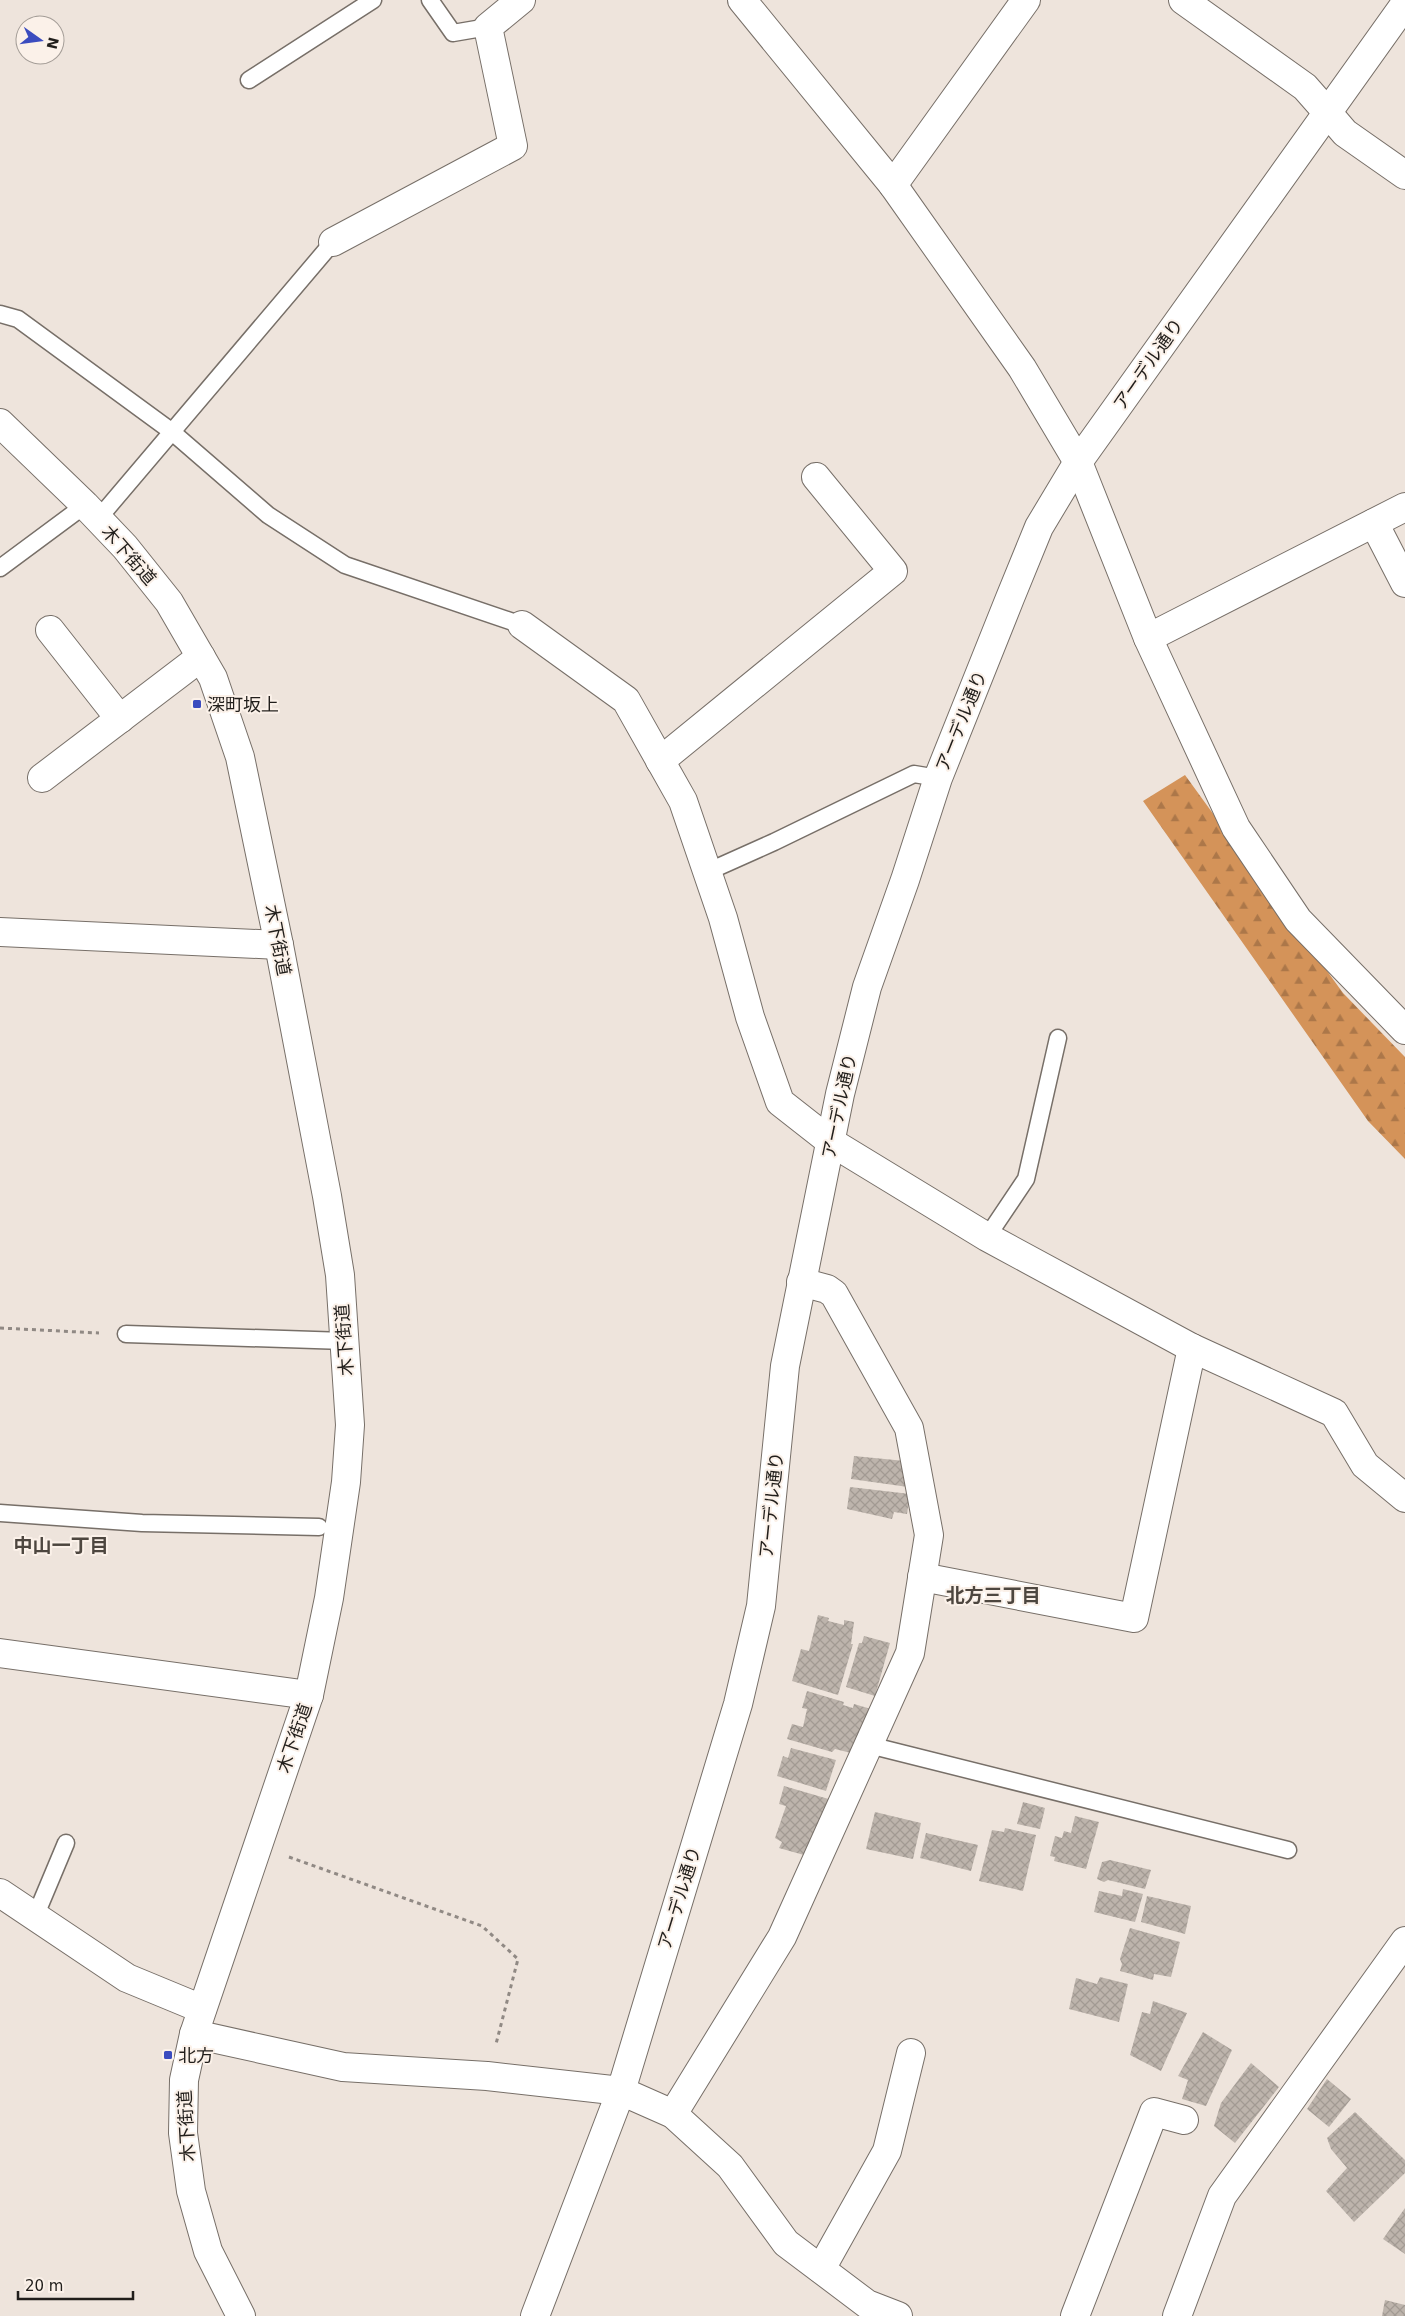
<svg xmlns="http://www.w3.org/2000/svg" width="1405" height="2316" font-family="'DejaVu Sans','Noto Sans JP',sans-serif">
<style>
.forest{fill:url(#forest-firs)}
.building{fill:url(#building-cross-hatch)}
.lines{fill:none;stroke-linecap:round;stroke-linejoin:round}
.lane-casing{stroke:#776f68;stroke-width:19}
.street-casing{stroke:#776f68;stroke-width:30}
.secondary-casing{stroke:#776f68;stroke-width:30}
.primary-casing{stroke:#776f68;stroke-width:30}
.path{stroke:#908984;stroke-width:3;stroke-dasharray:4 4;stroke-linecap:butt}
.lane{stroke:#fff;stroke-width:16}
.street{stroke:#fff;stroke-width:28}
.secondary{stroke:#fff;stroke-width:28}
.primary{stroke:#fff;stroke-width:28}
.poi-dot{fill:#3b4cbf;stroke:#fbf1e9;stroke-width:2}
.labels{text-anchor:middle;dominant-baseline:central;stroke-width:4;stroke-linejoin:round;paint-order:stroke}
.street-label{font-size:18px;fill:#211e1b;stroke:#fbf1e9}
.poi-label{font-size:18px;fill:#211e1b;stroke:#fbf1e9;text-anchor:start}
.neighbourhood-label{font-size:19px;font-weight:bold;fill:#4d463f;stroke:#fbf1e9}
</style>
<defs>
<pattern id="forest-firs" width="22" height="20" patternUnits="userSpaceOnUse" patternTransform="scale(1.25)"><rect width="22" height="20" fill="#d49359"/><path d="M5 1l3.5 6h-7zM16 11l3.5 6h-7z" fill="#ac7749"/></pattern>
<pattern id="building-cross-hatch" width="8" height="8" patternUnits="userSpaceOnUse" patternTransform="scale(1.25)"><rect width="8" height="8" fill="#bdb4ac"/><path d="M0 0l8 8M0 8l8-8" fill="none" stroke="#a29a93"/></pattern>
</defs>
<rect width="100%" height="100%" fill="#eee4dc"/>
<path class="forest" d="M 1185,775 L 1343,993 L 1405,1057 L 1405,1159 L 1368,1121 L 1143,801 Z"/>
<g class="building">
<path d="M 854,1456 L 905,1461 L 908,1487 L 851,1479 Z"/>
<path d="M 850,1487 L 910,1494 L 907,1514 L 894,1512 L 892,1519 L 847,1509 Z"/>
<path d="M 818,1615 L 829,1618 L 828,1621 L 844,1625 L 844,1620 L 854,1622 L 851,1644 L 853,1644 L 838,1695 L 792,1681 L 801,1649 L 809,1651 Z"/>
<path d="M 864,1636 L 890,1643 L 875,1696 L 846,1687 L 859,1643 L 862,1643 Z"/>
<path d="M 807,1691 L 844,1702 L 843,1705 L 853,1708 L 854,1704 L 871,1709 L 851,1753 L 835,1749 L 832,1752 L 787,1739 L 792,1724 L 803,1727 L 807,1709 L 802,1708 Z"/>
<path d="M 791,1748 L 836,1760 L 826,1791 L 777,1776 L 783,1756 L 788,1758 Z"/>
<path d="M 784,1786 L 832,1800 L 811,1857 L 779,1848 L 782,1842 L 775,1838 L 786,1806 L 779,1804 Z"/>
<path d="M 1023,1802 L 1045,1808 L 1040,1829 L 1017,1824 Z"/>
<path d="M 875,1812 L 921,1823 L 913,1859 L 866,1849 Z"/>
<path d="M 1075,1816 L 1099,1822 L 1086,1869 L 1054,1861 L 1055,1857 L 1050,1856 L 1055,1836 L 1062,1838 L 1064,1831 L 1071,1833 Z"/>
<path d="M 1005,1828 L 1036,1835 L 1023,1891 L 979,1881 L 992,1830 L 1004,1832 Z"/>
<path d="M 926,1833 L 978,1845 L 971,1871 L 920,1858 Z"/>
<path d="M 1110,1860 L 1151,1870 L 1145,1889 L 1108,1880 L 1104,1882 L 1097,1879 L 1102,1862 Z"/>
<path d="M 1123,1889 L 1143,1894 L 1135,1922 L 1094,1912 L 1099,1891 L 1122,1896 Z"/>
<path d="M 1147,1896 L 1191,1906 L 1185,1934 L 1141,1922 Z"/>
<path d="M 1130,1928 L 1180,1942 L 1171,1977 L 1154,1974 L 1153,1980 L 1120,1971 L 1122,1964 L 1120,1959 Z"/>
<path d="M 1100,1977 L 1128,1984 L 1119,2022 L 1069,2009 L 1076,1978 L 1097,1984 Z"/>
<path d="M 1153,2001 L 1187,2013 L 1161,2071 L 1130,2055 L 1142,2012 L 1150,2014 Z"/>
<path d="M 1203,2032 L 1232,2050 L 1206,2106 L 1182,2099 L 1188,2080 L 1178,2076 Z"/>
<path d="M 1251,2063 L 1279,2087 L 1235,2143 L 1214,2126 L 1221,2103 Z"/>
<path d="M 1327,2079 L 1351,2099 L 1329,2127 L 1307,2109 Z"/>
<path d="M 1355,2112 L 1405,2160 L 1405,2173 L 1354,2222 L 1326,2191 L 1347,2168 L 1331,2149 L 1327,2138 Z"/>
<path d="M 1405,2208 L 1405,2254 L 1383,2239 Z"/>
<path d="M 1385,2300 L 1405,2305 L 1405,2316 L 1382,2316 Z"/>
</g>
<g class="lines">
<defs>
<g id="lane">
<path d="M 430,0 L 453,33 L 488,27"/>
<path d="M 249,80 L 373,0"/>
<path d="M 0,314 L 18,319 L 171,431 L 268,515 L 345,565 L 522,625"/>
<path d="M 98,519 L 333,242"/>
<path d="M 0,568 L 85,505"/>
<path d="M 707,872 L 774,842 L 914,774 L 938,778"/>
<path d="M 987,1237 L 1026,1179 L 1058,1038"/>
<path d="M 126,1334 L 345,1341"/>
<path d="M 0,1513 L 142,1523 L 319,1527"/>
<path d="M 869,1745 L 1288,1850"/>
<path d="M 35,1917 L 66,1843"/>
</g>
<g id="street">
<path d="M 742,0 L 893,185 L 1022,368 L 1078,462 L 1148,638 L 1236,828 L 1298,920 L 1405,1030"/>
<path d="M 1183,0 L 1305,87 L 1327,112"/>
<path d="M 893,185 L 1026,0"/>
<path d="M 333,242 L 513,146 L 488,27 L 521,0"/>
<path d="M 1374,523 L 1405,583"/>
<path d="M 522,625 L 626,700 L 683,801 L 723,918 L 750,1017 L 780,1102 L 831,1142 L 987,1237 L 1192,1348 L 1334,1413 L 1365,1465 L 1405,1498"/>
<path d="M 50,630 L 120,719"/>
<path d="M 1148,638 L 1405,507"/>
<path d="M 660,761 L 893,571 L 816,477"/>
<path d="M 42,778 L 201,657"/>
<path d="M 0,932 L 279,945"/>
<path d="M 922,1577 L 1134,1618 L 1192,1348"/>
<path d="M 0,1653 L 309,1695"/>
<path d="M 0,1893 L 127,1978 L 202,2009"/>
<path d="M 194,2034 L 343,2067 L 487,2076 L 621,2091 L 673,2114 L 730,2166 L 786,2243 L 867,2304 L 898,2316"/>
<path d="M 673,2114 L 782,1937 L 910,1653 L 929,1535 L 909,1428 L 834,1294 L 827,1289 L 801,1282"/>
<path d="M 821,2269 L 887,2151 L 911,2053"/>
<path d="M 1075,2316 L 1154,2112 L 1184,2120"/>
<path d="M 1177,2316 L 1222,2196 L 1405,1941"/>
</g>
<g id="secondary">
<path d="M 1327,112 L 1345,133 L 1405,175"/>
<path d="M 535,2316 L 621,2091 L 738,1704 L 761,1606 L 785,1366 L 840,1094 L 867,987 L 905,880 L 938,778 L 1010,598 L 1039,527 L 1078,462 L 1405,4"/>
</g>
<path id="primary" d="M 0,423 L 85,505 L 125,547 L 169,602 L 213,678 L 240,757 L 279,945 L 327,1196 L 340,1275 L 350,1425 L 346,1482 L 329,1598 L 309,1695 L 194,2034 L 184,2080 L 183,2133 L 191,2191 L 208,2251 L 241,2316"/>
</defs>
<use href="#lane" class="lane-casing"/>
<use href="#street" class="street-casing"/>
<use href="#secondary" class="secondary-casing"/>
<use href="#primary" class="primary-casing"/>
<g class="path">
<path d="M 0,1328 L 99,1333"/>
<path d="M 289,1857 L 482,1926 L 518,1959 L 496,2044"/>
</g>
<use href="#lane" class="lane"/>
<use href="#street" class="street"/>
<use href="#secondary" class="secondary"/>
<use href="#primary" class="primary"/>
</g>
<g class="poi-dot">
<rect x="192" y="699" width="10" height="10" rx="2.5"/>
<rect x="163" y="2050" width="10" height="10" rx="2.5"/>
</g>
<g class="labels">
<g class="street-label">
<text transform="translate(1148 364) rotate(-55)">アーデル通り</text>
<text transform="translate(129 555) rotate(49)">木下街道</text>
<text transform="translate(961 721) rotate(-68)">アーデル通り</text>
<text transform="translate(278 940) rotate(79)">木下街道</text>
<text transform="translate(839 1106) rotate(-78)">アーデル通り</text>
<text transform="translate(344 1340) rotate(-94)">木下街道</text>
<text transform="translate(771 1505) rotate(-84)">アーデル通り</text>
<text transform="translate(294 1738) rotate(-71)">木下街道</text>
<text transform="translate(679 1898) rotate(-73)">アーデル通り</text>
<text transform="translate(186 2126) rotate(-93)">木下街道</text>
</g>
<g class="poi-label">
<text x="207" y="704">深町坂上</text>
<text x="178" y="2055">北方</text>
</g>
<g class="neighbourhood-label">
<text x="61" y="1545">中山一丁目</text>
<text x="993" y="1595">北方三丁目</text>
</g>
</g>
<g transform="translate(40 40) rotate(104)"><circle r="24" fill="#fbf1e9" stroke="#a49d97"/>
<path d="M0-4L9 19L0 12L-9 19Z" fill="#3b4cbf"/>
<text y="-8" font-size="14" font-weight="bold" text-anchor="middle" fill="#211e1b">N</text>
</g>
<path d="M18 2291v8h115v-8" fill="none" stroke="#211e1b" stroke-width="2.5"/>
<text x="25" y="2291" font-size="15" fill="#211e1b" stroke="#fbf1e9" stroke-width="4" paint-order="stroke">20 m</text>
</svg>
